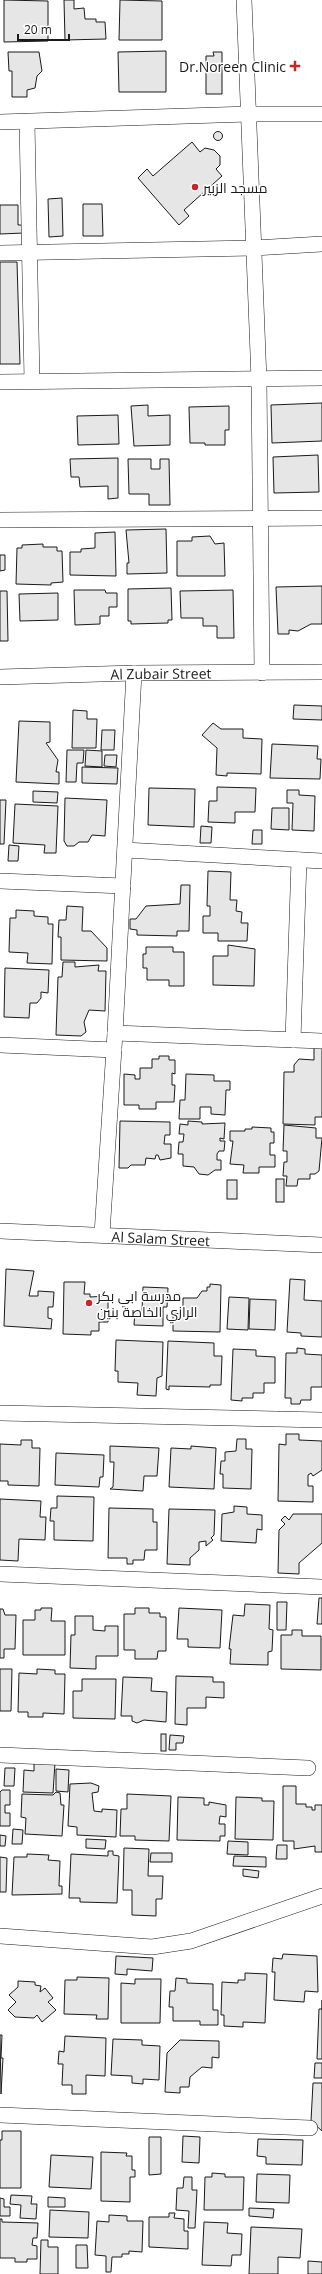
<svg xmlns="http://www.w3.org/2000/svg" width="322" height="2274" font-family="'Open Sans',Cairo,sans-serif">
<style>
.building{fill:#e6e6e6;stroke:#1a1a1a}
.lines{fill:none;stroke-linecap:round;stroke-linejoin:round}
.street-casing{stroke:#1a1a1a;stroke-width:16}
.street{stroke:#fff;stroke-width:15}
.poi-dot{fill:#c62828;stroke:#fff;stroke-width:1.5}
.labels{text-anchor:middle;dominant-baseline:central;stroke-width:3;stroke-linejoin:round;paint-order:stroke}
.poi-label{font-size:14px;fill:#1a1a1a;stroke:#fff;text-anchor:start}
.street-label{font-size:14px;fill:#1a1a1a;stroke:#fff}
</style>
<rect width="100%" height="100%" fill="#fff"/>
<g class="building">
<path d="M 4,0 L 48,1 L 48,41 L 4,42 Z"/>
<path d="M 64,0 L 74,0 L 74,9 L 84,8 L 85,19 L 96,19 L 96,22 L 105,22 L 106,39 L 65,40 Z"/>
<path d="M 120,0 L 162,1 L 162,40 L 119,40 Z"/>
<path d="M 166,51 L 166,92 L 119,92 L 118,52 Z"/>
<path d="M 8,52 L 39,52 L 42,71 L 37,76 L 35,88 L 27,90 L 27,97 L 12,97 L 12,71 L 9,71 Z"/>
<path d="M 213,52 L 222,52 L 222,94 L 206,94 L 206,56 L 214,56 Z"/>
<circle cx="218" cy="136" r="4.5"/>
<path d="M 192,142 L 200,152 L 205,148 L 214,150 L 220,156 L 220,165 L 216,169 L 222,176 L 184,210 L 189,216 L 179,225 L 138,178 L 147,169 L 153,176 Z"/>
<path d="M 62,198 L 63,236 L 49,237 L 48,199 Z"/>
<path d="M 83,204 L 102,204 L 103,236 L 83,236 Z"/>
<path d="M 0,205 L 18,205 L 18,225 L 24,225 L 24,233 L 0,234 Z"/>
<path d="M 0,262 L 17,262 L 20,364 L 0,364 Z"/>
<path d="M 322,403 L 322,441 L 272,443 L 271,405 Z"/>
<path d="M 148,405 L 148,416 L 170,415 L 170,445 L 134,446 L 131,406 Z"/>
<path d="M 229,406 L 229,430 L 225,430 L 225,445 L 205,445 L 205,443 L 190,443 L 189,407 Z"/>
<path d="M 118,415 L 119,444 L 78,445 L 77,416 Z"/>
<path d="M 318,455 L 319,492 L 274,493 L 273,457 Z"/>
<path d="M 118,458 L 118,498 L 108,499 L 108,486 L 80,487 L 79,477 L 71,477 L 70,459 Z"/>
<path d="M 128,459 L 151,459 L 151,469 L 160,469 L 160,459 L 169,459 L 170,505 L 149,505 L 149,494 L 129,494 Z"/>
<path d="M 166,529 L 167,573 L 127,574 L 127,563 L 129,563 L 126,530 Z"/>
<path d="M 115,532 L 116,576 L 70,575 L 70,552 L 81,552 L 81,549 L 95,548 L 95,533 Z"/>
<path d="M 210,536 L 215,544 L 224,543 L 225,576 L 177,576 L 177,541 L 192,541 L 192,537 Z"/>
<path d="M 43,544 L 43,547 L 57,547 L 57,551 L 62,551 L 63,582 L 51,583 L 51,585 L 16,584 L 17,548 L 22,548 L 22,545 Z"/>
<path d="M 0,555 L 5,555 L 5,570 L 0,571 Z"/>
<path d="M 322,586 L 322,624 L 311,624 L 298,631 L 289,630 L 289,634 L 278,634 L 276,587 Z"/>
<path d="M 171,588 L 172,620 L 168,620 L 168,623 L 131,624 L 131,621 L 128,621 L 128,589 Z"/>
<path d="M 74,590 L 105,590 L 106,593 L 117,593 L 117,607 L 109,607 L 109,616 L 100,616 L 100,624 L 75,625 Z"/>
<path d="M 233,590 L 234,638 L 217,638 L 217,626 L 203,626 L 203,618 L 181,618 L 180,591 Z"/>
<path d="M 0,591 L 7,591 L 8,641 L 0,641 Z"/>
<path d="M 58,593 L 58,620 L 20,621 L 19,594 Z"/>
<path d="M 294,705 L 322,706 L 322,720 L 293,719 Z"/>
<path d="M 73,710 L 87,711 L 87,719 L 97,719 L 96,748 L 72,748 Z"/>
<path d="M 19,721 L 50,722 L 50,742 L 46,743 L 58,760 L 56,772 L 59,772 L 59,784 L 16,782 Z"/>
<path d="M 213,723 L 221,729 L 243,729 L 243,738 L 262,739 L 261,774 L 227,773 L 227,776 L 216,775 L 217,748 L 202,735 Z"/>
<path d="M 102,730 L 115,730 L 114,750 L 101,750 Z"/>
<path d="M 272,744 L 318,746 L 317,759 L 321,759 L 320,779 L 270,778 Z"/>
<path d="M 67,750 L 84,750 L 83,763 L 77,763 L 76,782 L 66,782 Z"/>
<path d="M 86,750 L 102,751 L 102,767 L 85,766 Z"/>
<path d="M 105,755 L 117,755 L 116,767 L 104,766 Z"/>
<path d="M 82,767 L 118,768 L 117,784 L 82,783 Z"/>
<path d="M 217,787 L 256,788 L 255,812 L 235,812 L 235,823 L 208,822 L 209,801 L 217,801 Z"/>
<path d="M 149,788 L 195,789 L 194,827 L 148,825 Z"/>
<path d="M 287,790 L 299,790 L 299,795 L 315,796 L 314,831 L 292,830 L 293,803 L 287,803 Z"/>
<path d="M 33,791 L 58,792 L 57,803 L 33,802 Z"/>
<path d="M 65,798 L 107,800 L 105,836 L 92,835 L 88,842 L 79,842 L 74,846 L 67,846 L 64,841 Z"/>
<path d="M 0,800 L 6,800 L 4,844 L 0,844 Z"/>
<path d="M 15,804 L 58,806 L 56,853 L 44,853 L 45,845 L 13,843 Z"/>
<path d="M 272,808 L 289,808 L 289,830 L 271,829 Z"/>
<path d="M 201,826 L 212,827 L 211,843 L 200,843 Z"/>
<path d="M 253,830 L 262,830 L 262,844 L 252,844 Z"/>
<path d="M 9,845 L 19,846 L 18,861 L 8,861 Z"/>
<path d="M 208,871 L 231,872 L 230,900 L 237,900 L 236,911 L 242,912 L 241,923 L 248,923 L 247,941 L 218,941 L 218,933 L 203,933 L 203,916 L 210,916 L 210,906 L 207,906 Z"/>
<path d="M 181,885 L 190,885 L 189,931 L 177,931 L 177,936 L 137,935 L 137,930 L 130,929 L 130,919 L 136,919 L 146,906 L 180,904 Z"/>
<path d="M 67,906 L 83,907 L 82,931 L 91,931 L 107,948 L 107,961 L 61,960 L 61,937 L 58,937 L 59,920 L 66,920 Z"/>
<path d="M 16,910 L 34,911 L 34,916 L 48,917 L 48,924 L 53,924 L 52,964 L 27,963 L 28,953 L 9,952 L 10,918 L 16,918 Z"/>
<path d="M 228,945 L 255,949 L 254,986 L 213,985 L 213,956 L 228,956 Z"/>
<path d="M 146,947 L 173,947 L 173,952 L 184,952 L 184,986 L 169,986 L 169,980 L 147,980 L 147,968 L 143,968 L 143,954 L 146,954 Z"/>
<path d="M 63,962 L 75,962 L 75,967 L 99,965 L 98,971 L 106,971 L 105,1011 L 89,1010 L 84,1022 L 86,1032 L 81,1036 L 56,1035 L 58,977 L 62,977 Z"/>
<path d="M 5,968 L 49,970 L 48,993 L 41,992 L 41,998 L 37,1003 L 30,1003 L 29,1018 L 4,1017 Z"/>
<path d="M 314,1047 L 322,1047 L 322,1117 L 315,1117 L 315,1125 L 283,1124 L 284,1072 L 294,1072 L 294,1065 L 299,1059 L 314,1060 Z"/>
<path d="M 159,1056 L 169,1056 L 169,1060 L 175,1060 L 175,1074 L 172,1073 L 172,1085 L 175,1085 L 174,1102 L 156,1102 L 156,1109 L 139,1109 L 139,1105 L 124,1105 L 124,1074 L 135,1075 L 135,1079 L 140,1079 L 140,1068 L 152,1068 L 152,1059 L 159,1059 Z"/>
<path d="M 186,1074 L 214,1075 L 214,1081 L 230,1081 L 230,1090 L 226,1090 L 225,1115 L 211,1114 L 211,1107 L 200,1107 L 200,1119 L 179,1119 L 180,1100 L 185,1100 Z"/>
<path d="M 120,1121 L 170,1122 L 170,1135 L 165,1135 L 164,1144 L 171,1144 L 171,1158 L 160,1160 L 158,1155 L 156,1155 L 155,1159 L 146,1158 L 145,1165 L 131,1165 L 128,1168 L 119,1168 Z"/>
<path d="M 188,1121 L 202,1122 L 202,1124 L 225,1123 L 224,1139 L 220,1138 L 220,1141 L 225,1141 L 224,1151 L 219,1151 L 217,1154 L 217,1160 L 221,1160 L 221,1170 L 215,1170 L 208,1175 L 199,1174 L 194,1167 L 183,1166 L 183,1154 L 178,1154 L 179,1142 L 183,1142 L 184,1134 L 179,1134 L 180,1124 L 188,1125 Z"/>
<path d="M 284,1125 L 316,1128 L 316,1138 L 322,1138 L 319,1171 L 315,1174 L 310,1174 L 310,1179 L 298,1179 L 297,1186 L 286,1186 L 287,1176 L 283,1176 L 284,1162 L 287,1162 L 287,1151 L 283,1151 Z"/>
<path d="M 252,1127 L 271,1128 L 271,1132 L 274,1132 L 274,1143 L 270,1143 L 270,1155 L 275,1155 L 275,1167 L 259,1167 L 259,1173 L 243,1173 L 244,1165 L 230,1164 L 233,1141 L 230,1141 L 230,1131 L 245,1131 L 245,1129 L 252,1129 Z"/>
<rect x="276" y="1179" width="8" height="23"/>
<rect x="227" y="1180" width="10" height="19"/>
<path d="M 6,1269 L 34,1271 L 29,1296 L 38,1296 L 38,1291 L 54,1292 L 53,1307 L 48,1307 L 48,1318 L 52,1319 L 51,1329 L 4,1326 Z"/>
<path d="M 290,1279 L 305,1280 L 304,1300 L 322,1301 L 322,1337 L 301,1336 L 301,1333 L 287,1332 Z"/>
<path d="M 64,1282 L 85,1282 L 84,1294 L 90,1294 L 90,1297 L 108,1296 L 108,1322 L 99,1322 L 99,1331 L 91,1331 L 91,1335 L 63,1334 Z"/>
<path d="M 210,1284 L 221,1285 L 220,1332 L 173,1331 L 173,1313 L 183,1314 L 183,1298 L 197,1298 L 202,1291 L 207,1291 L 207,1287 L 210,1287 Z"/>
<path d="M 143,1287 L 168,1288 L 167,1307 L 163,1307 L 163,1326 L 134,1325 L 135,1311 L 142,1311 Z"/>
<path d="M 229,1297 L 249,1298 L 248,1330 L 227,1329 Z"/>
<path d="M 250,1299 L 276,1300 L 275,1330 L 249,1329 Z"/>
<path d="M 116,1340 L 163,1342 L 162,1376 L 157,1378 L 156,1396 L 137,1395 L 138,1383 L 118,1382 L 118,1371 L 115,1371 Z"/>
<path d="M 168,1341 L 214,1343 L 214,1356 L 222,1356 L 221,1385 L 210,1385 L 210,1387 L 169,1386 L 169,1390 L 166,1389 Z"/>
<path d="M 297,1348 L 305,1349 L 305,1354 L 322,1355 L 322,1387 L 311,1387 L 311,1400 L 301,1400 L 300,1404 L 291,1404 L 291,1398 L 285,1398 L 286,1353 L 297,1353 Z"/>
<path d="M 233,1349 L 256,1350 L 256,1356 L 275,1357 L 275,1383 L 264,1383 L 264,1393 L 253,1393 L 253,1398 L 242,1398 L 242,1401 L 231,1400 Z"/>
<path d="M 286,1434 L 299,1434 L 299,1440 L 322,1441 L 322,1470 L 313,1476 L 311,1473 L 308,1475 L 308,1486 L 313,1486 L 313,1502 L 278,1501 L 279,1444 L 286,1445 Z"/>
<path d="M 237,1439 L 246,1439 L 246,1449 L 252,1449 L 251,1489 L 223,1488 L 223,1474 L 220,1474 L 221,1461 L 225,1461 L 225,1452 L 236,1451 Z"/>
<path d="M 21,1440 L 32,1440 L 32,1448 L 40,1448 L 39,1486 L 8,1485 L 8,1481 L 0,1481 L 0,1444 L 21,1445 Z"/>
<path d="M 110,1446 L 159,1448 L 157,1476 L 144,1476 L 143,1491 L 110,1489 L 113,1487 L 114,1462 L 110,1462 Z"/>
<path d="M 191,1446 L 216,1448 L 214,1489 L 169,1487 L 171,1448 L 191,1449 Z"/>
<path d="M 56,1453 L 104,1455 L 103,1477 L 100,1477 L 99,1487 L 55,1485 Z"/>
<path d="M 57,1496 L 94,1497 L 93,1541 L 54,1540 L 54,1521 L 50,1521 L 51,1508 L 57,1508 Z"/>
<path d="M 0,1499 L 41,1501 L 40,1517 L 46,1517 L 45,1540 L 19,1539 L 18,1561 L 0,1560 Z"/>
<path d="M 234,1506 L 247,1507 L 247,1514 L 262,1515 L 262,1530 L 257,1529 L 256,1543 L 221,1541 L 222,1514 L 234,1512 Z"/>
<path d="M 109,1508 L 153,1509 L 153,1522 L 157,1522 L 157,1550 L 145,1550 L 144,1560 L 133,1560 L 133,1564 L 127,1564 L 127,1558 L 108,1558 Z"/>
<path d="M 169,1509 L 215,1510 L 214,1535 L 211,1538 L 213,1540 L 206,1546 L 206,1541 L 199,1542 L 199,1550 L 190,1558 L 190,1565 L 167,1564 Z"/>
<path d="M 293,1514 L 322,1514 L 322,1543 L 299,1563 L 299,1574 L 278,1573 L 279,1530 L 285,1524 L 281,1520 L 285,1516 L 289,1520 Z"/>
<path d="M 319,1598 L 322,1598 L 322,1624 L 317,1624 Z"/>
<path d="M 277,1602 L 287,1602 L 286,1630 L 277,1630 Z"/>
<path d="M 245,1604 L 270,1605 L 269,1629 L 273,1630 L 272,1651 L 268,1652 L 268,1665 L 230,1664 L 231,1649 L 229,1649 L 233,1615 L 244,1616 Z"/>
<path d="M 41,1608 L 52,1608 L 51,1621 L 65,1621 L 65,1655 L 23,1655 L 23,1620 L 35,1620 L 35,1610 L 41,1610 Z"/>
<path d="M 135,1608 L 149,1608 L 149,1613 L 160,1613 L 160,1617 L 166,1617 L 166,1651 L 158,1651 L 157,1659 L 135,1659 L 135,1650 L 124,1650 L 124,1614 L 135,1614 Z"/>
<path d="M 179,1608 L 222,1610 L 220,1648 L 188,1647 L 188,1639 L 177,1639 Z"/>
<path d="M 0,1609 L 3,1609 L 5,1615 L 16,1615 L 15,1649 L 4,1649 L 4,1658 L 0,1658 Z"/>
<path d="M 75,1616 L 93,1616 L 93,1630 L 105,1631 L 105,1626 L 118,1626 L 118,1656 L 96,1656 L 96,1669 L 70,1668 L 71,1635 L 75,1635 Z"/>
<path d="M 292,1630 L 302,1630 L 302,1636 L 321,1636 L 321,1670 L 281,1669 L 281,1635 L 292,1635 Z"/>
<path d="M 0,1669 L 12,1669 L 11,1711 L 0,1711 Z"/>
<path d="M 37,1669 L 55,1670 L 55,1674 L 65,1674 L 64,1714 L 43,1713 L 43,1717 L 28,1717 L 28,1712 L 18,1712 L 19,1673 L 37,1674 Z"/>
<path d="M 176,1676 L 213,1677 L 213,1682 L 224,1682 L 224,1698 L 206,1697 L 206,1708 L 187,1708 L 187,1725 L 175,1724 Z"/>
<path d="M 123,1677 L 152,1678 L 151,1691 L 167,1692 L 166,1722 L 144,1720 L 137,1723 L 132,1721 L 132,1716 L 121,1716 Z"/>
<path d="M 82,1679 L 116,1679 L 115,1719 L 73,1718 L 73,1691 L 82,1691 Z"/>
<rect x="161" y="1734" width="5" height="17"/>
<path d="M 170,1735 L 184,1736 L 183,1743 L 176,1743 L 176,1750 L 169,1750 Z"/>
<path d="M 34,1763 L 55,1763 L 53,1793 L 23,1792 L 24,1770 L 34,1771 Z"/>
<path d="M 5,1768 L 15,1768 L 14,1786 L 4,1786 Z"/>
<path d="M 56,1769 L 69,1770 L 68,1792 L 56,1791 Z"/>
<path d="M 91,1783 L 99,1786 L 98,1792 L 92,1793 L 94,1811 L 102,1812 L 102,1809 L 117,1810 L 116,1837 L 77,1835 L 77,1827 L 68,1826 L 70,1784 Z"/>
<path d="M 283,1786 L 296,1786 L 296,1804 L 306,1804 L 306,1807 L 312,1807 L 312,1810 L 315,1810 L 315,1805 L 322,1805 L 322,1852 L 315,1852 L 315,1846 L 294,1849 L 294,1841 L 283,1841 Z"/>
<path d="M 2,1790 L 10,1790 L 10,1805 L 5,1805 L 5,1813 L 10,1813 L 10,1826 L 0,1826 L 0,1792 Z"/>
<path d="M 56,1792 L 60,1793 L 61,1805 L 64,1805 L 62,1836 L 25,1834 L 26,1818 L 21,1817 L 22,1794 L 53,1795 Z"/>
<path d="M 127,1794 L 171,1796 L 169,1841 L 135,1840 L 135,1836 L 120,1836 L 121,1809 L 127,1809 Z"/>
<path d="M 178,1797 L 204,1798 L 204,1805 L 209,1805 L 209,1802 L 226,1805 L 226,1817 L 220,1816 L 219,1824 L 225,1824 L 225,1836 L 220,1836 L 220,1841 L 177,1840 Z"/>
<path d="M 236,1797 L 262,1798 L 262,1801 L 274,1801 L 273,1840 L 235,1839 Z"/>
<path d="M 13,1829 L 23,1830 L 22,1844 L 12,1844 Z"/>
<path d="M 0,1835 L 6,1836 L 5,1846 L 0,1846 Z"/>
<path d="M 86,1839 L 106,1840 L 105,1849 L 86,1848 Z"/>
<path d="M 228,1841 L 248,1842 L 248,1855 L 227,1854 Z"/>
<path d="M 277,1845 L 287,1845 L 287,1859 L 276,1859 Z"/>
<path d="M 124,1848 L 149,1849 L 148,1876 L 163,1876 L 162,1899 L 156,1899 L 156,1916 L 132,1915 L 132,1890 L 123,1890 Z"/>
<path d="M 108,1851 L 113,1851 L 113,1855 L 119,1856 L 117,1903 L 80,1902 L 80,1898 L 69,1898 L 71,1854 L 108,1856 Z"/>
<path d="M 151,1853 L 172,1853 L 172,1862 L 150,1862 Z"/>
<path d="M 27,1854 L 49,1855 L 48,1860 L 60,1861 L 59,1886 L 62,1886 L 62,1894 L 12,1895 L 14,1857 L 27,1857 Z"/>
<path d="M 234,1856 L 266,1857 L 266,1867 L 233,1866 Z"/>
<path d="M 0,1857 L 7,1858 L 6,1892 L 0,1892 Z"/>
<path d="M 243,1869 L 259,1871 L 258,1878 L 243,1876 Z"/>
<path d="M 283,1954 L 317,1956 L 318,1992 L 305,1991 L 304,2002 L 274,2000 L 275,1972 L 272,1972 L 273,1958 L 282,1959 Z"/>
<path d="M 116,1956 L 153,1958 L 152,1971 L 127,1969 L 127,1975 L 115,1974 Z"/>
<path d="M 245,1973 L 267,1974 L 265,2023 L 243,2022 L 243,2027 L 224,2026 L 224,2015 L 221,2015 L 222,1982 L 238,1983 L 238,1980 L 245,1980 Z"/>
<path d="M 77,1977 L 109,1978 L 108,2019 L 96,2019 L 97,2015 L 64,2014 L 65,1980 L 77,1980 Z"/>
<path d="M 176,1978 L 187,1979 L 187,1983 L 213,1984 L 213,2010 L 218,2010 L 218,2025 L 200,2025 L 200,2021 L 173,2021 L 173,2007 L 169,2007 L 170,1991 L 175,1991 Z"/>
<path d="M 135,1979 L 161,1979 L 160,2023 L 121,2023 L 121,1983 L 135,1984 Z"/>
<path d="M 18,1981 L 35,1982 L 35,1985 L 41,1986 L 40,1992 L 45,1988 L 53,1998 L 48,2002 L 56,2010 L 42,2022 L 37,2015 L 34,2018 L 15,2017 L 8,2010 L 16,2002 L 9,1995 L 18,1987 Z"/>
<path d="M 322,2000 L 322,2059 L 317,2059 L 319,2009 L 322,2009 Z"/>
<path d="M 0,2035 L 2,2035 L 1,2058 L 3,2058 L 1,2094 Z"/>
<path d="M 65,2036 L 106,2038 L 105,2076 L 86,2075 L 86,2094 L 72,2094 L 72,2085 L 62,2085 L 63,2064 L 58,2064 L 59,2051 L 64,2052 Z"/>
<path d="M 113,2039 L 142,2040 L 142,2045 L 160,2046 L 159,2080 L 143,2079 L 143,2084 L 132,2083 L 132,2076 L 111,2075 Z"/>
<path d="M 180,2040 L 219,2041 L 219,2058 L 212,2057 L 212,2068 L 202,2067 L 190,2077 L 189,2087 L 180,2087 L 180,2093 L 165,2092 L 167,2053 Z"/>
<path d="M 315,2063 L 322,2063 L 322,2078 L 314,2078 Z"/>
<path d="M 313,2083 L 322,2083 L 322,2131 L 311,2121 Z"/>
<path d="M 2,2131 L 21,2131 L 21,2188 L 0,2188 L 0,2140 L 2,2140 Z"/>
<path d="M 183,2136 L 200,2137 L 199,2163 L 182,2162 Z"/>
<path d="M 149,2137 L 161,2137 L 161,2174 L 149,2175 Z"/>
<path d="M 258,2139 L 303,2140 L 302,2165 L 266,2164 L 266,2157 L 257,2156 Z"/>
<path d="M 101,2152 L 127,2153 L 126,2156 L 132,2156 L 132,2170 L 135,2170 L 135,2177 L 130,2177 L 130,2202 L 101,2201 Z"/>
<path d="M 51,2155 L 93,2157 L 91,2189 L 49,2187 Z"/>
<path d="M 212,2173 L 225,2174 L 225,2177 L 244,2177 L 243,2210 L 204,2210 L 205,2177 L 212,2177 Z"/>
<path d="M 257,2174 L 290,2175 L 289,2203 L 256,2202 Z"/>
<path d="M 184,2177 L 192,2177 L 192,2190 L 197,2190 L 195,2228 L 188,2228 L 189,2211 L 176,2210 L 177,2188 L 183,2188 Z"/>
<path d="M 11,2195 L 32,2196 L 31,2204 L 37,2204 L 36,2219 L 20,2218 L 21,2205 L 10,2204 Z"/>
<path d="M 48,2197 L 65,2198 L 65,2207 L 48,2207 Z"/>
<path d="M 0,2198 L 4,2199 L 4,2207 L 10,2207 L 10,2216 L 0,2216 Z"/>
<path d="M 249,2208 L 274,2209 L 273,2218 L 249,2216 Z"/>
<path d="M 50,2210 L 89,2212 L 88,2238 L 49,2237 Z"/>
<path d="M 169,2213 L 175,2213 L 174,2218 L 184,2219 L 184,2231 L 188,2231 L 188,2249 L 149,2247 L 149,2217 L 169,2217 Z"/>
<path d="M 109,2215 L 127,2216 L 127,2221 L 143,2221 L 142,2252 L 129,2251 L 129,2254 L 122,2254 L 122,2257 L 112,2257 L 111,2272 L 106,2272 L 106,2256 L 95,2255 L 97,2221 L 109,2222 Z"/>
<path d="M 0,2219 L 2,2219 L 2,2222 L 38,2223 L 37,2238 L 33,2238 L 32,2245 L 37,2246 L 37,2259 L 27,2259 L 27,2262 L 15,2262 L 15,2258 L 0,2258 Z"/>
<path d="M 204,2222 L 228,2223 L 227,2233 L 242,2234 L 241,2255 L 232,2255 L 231,2266 L 202,2265 Z"/>
<path d="M 251,2227 L 302,2229 L 300,2258 L 278,2257 L 278,2274 L 249,2274 Z"/>
<path d="M 41,2240 L 48,2240 L 48,2247 L 58,2247 L 58,2274 L 40,2274 Z"/>
<path d="M 76,2245 L 87,2245 L 88,2268 L 76,2268 Z"/>
<path d="M 308,2261 L 322,2262 L 322,2274 L 308,2274 Z"/>
</g>
<g class="lines">
<defs>
<g id="street">
<path d="M 244,0 L 259,380 L 262,673"/>
<path d="M 0,122 L 249,114 L 322,114"/>
<path d="M 27,122 L 32,381"/>
<path d="M 0,253 L 253,248 L 322,244"/>
<path d="M 0,382 L 322,378"/>
<path d="M 0,520 L 322,518"/>
<path id="s1" d="M 0,677 L 134,673 L 322,672"/>
<path d="M 125,850 L 322,861"/>
<path d="M 0,881 L 123,886"/>
<path d="M 115,1033 L 322,1041"/>
<path d="M 293,1040 L 299,860"/>
<path d="M 0,1045 L 114,1050"/>
<path id="s2" d="M 0,1231 L 322,1245"/>
<path d="M 102,1234 L 115,1033 L 134,673"/>
<path d="M 0,1413 L 322,1420"/>
<path d="M 0,1574 L 322,1587"/>
<path d="M 0,1755 L 308,1768"/>
<path d="M 0,1936 L 152,1947 L 191,1941 L 322,1896"/>
<path d="M 0,2115 L 310,2128"/>
</g>
</defs>
<use href="#street" class="street-casing"/>
<use href="#street" class="street"/>
</g>
<g class="poi-dot">
<path d="M293 60h4v4h4v4h-4v4h-4v-4h-4v-4h4z"/>
<circle cx="195" cy="187" r="4"/>
<circle cx="89" cy="1303" r="4"/>
</g>
<g class="labels">
<g class="poi-label">
<text x="286" y="66" text-anchor="end">Dr.Noreen Clinic</text>
<text x="203" y="187">مسجد الزبير</text>
<text x="97" y="1295">مدرسة ابي بكر<tspan x="97" dy="16">الرازي الخاصة بنين</tspan></text>
</g>
<g class="street-label">
<text stroke="none"><textPath href="#s1" startOffset="161">Al Zubair Street</textPath></text>
<text stroke="none"><textPath href="#s2" startOffset="161">Al Salam Street</textPath></text>
</g>
</g>
<path d="M18 34v6h51v-6" fill="none" stroke="#1a1a1a" stroke-width="2"/>
<text x="24" y="34" font-size="12" fill="#1a1a1a" stroke="#ffffff" stroke-width="3" paint-order="stroke">20 m</text>
</svg>
